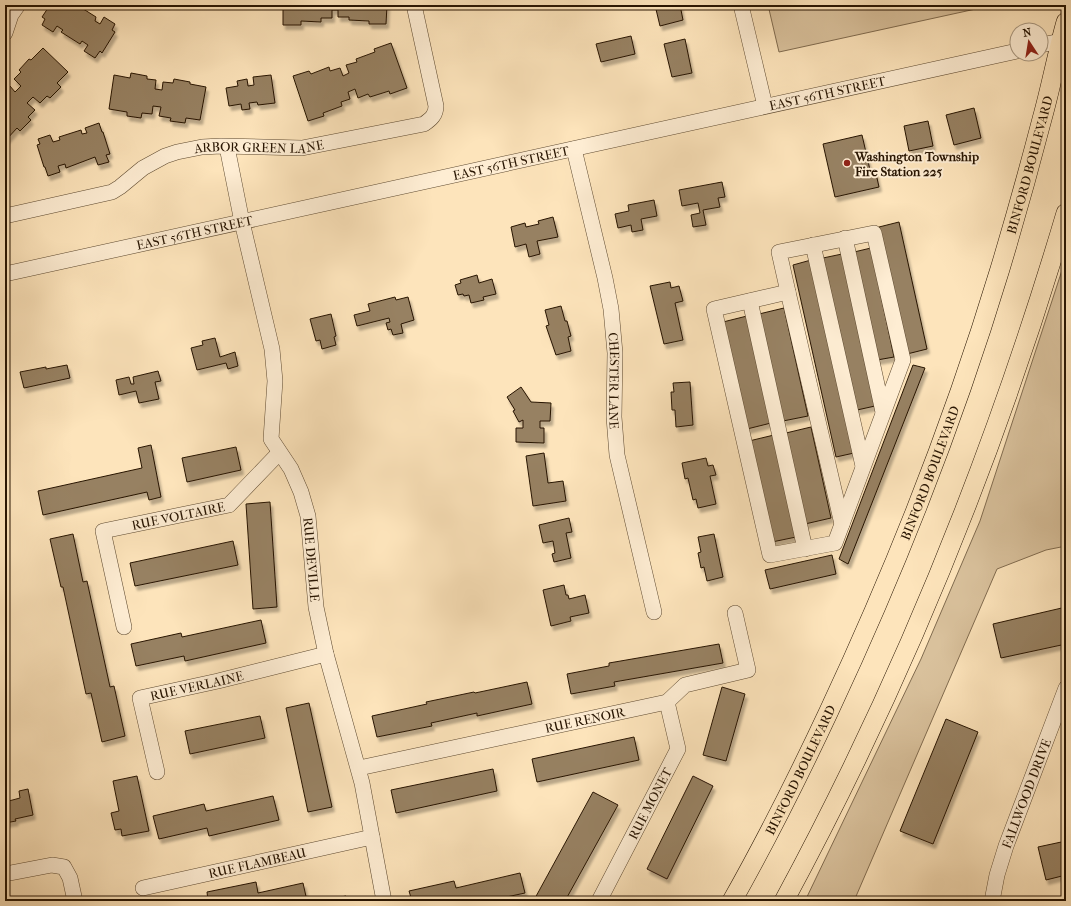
<svg xmlns="http://www.w3.org/2000/svg" width="1071" height="906" font-family="'IM FELL French Canon',serif">
<style>
.green{fill:#d9c19c;stroke:#806b4f}
.building{fill:#978162;stroke:#281502;filter:url(#shadow)}
.lines{fill:none;stroke-linecap:round;stroke-linejoin:round}
.minor-casing{stroke:#5d4930;stroke-width:16}
.major-casing{stroke:#281502;stroke-width:20}
.minor{stroke:#feedd3;stroke-width:15}
.major{stroke:#fde4bb;stroke-width:19}
.poi-dot{fill:#8f2418;stroke:#feedd3;stroke-width:1.5}
.labels{text-anchor:middle;dominant-baseline:central;stroke-width:4;stroke-linejoin:round;paint-order:stroke}
.street-label{font-size:13px;fill:#281502;stroke:#feedd3}
.poi-label{font-size:13px;font-weight:bold;fill:#281502;stroke:#feedd3;text-anchor:start}
</style>
<defs>
<filter id="shadow"><feDropShadow dx="2.5" dy="4.5" stdDeviation="1" flood-color="#0004"/></filter>
</defs>
<rect width="100%" height="100%" fill="#fde4bb"/>
<filter id="stains"><feTurbulence type="fractalNoise" baseFrequency=".005" numOctaves="4"/><feColorMatrix values="0 0 0 0 .2 0 0 0 0 .09 0 0 0 0 .02 0 0 0 .5 -.17"/></filter>
<radialGradient id="worn" r=".72"><stop offset=".6" stop-color="#630" stop-opacity="0"/><stop offset="1" stop-color="#630" stop-opacity=".3"/></radialGradient>
<g class="green">
<path d="M 768,5 L 994,5 L 779,52 Z"/>
<path d="M 1066,258 L 1066,546 L 1046,550 L 997,569 L 854,901 L 805,901 L 921,659 L 980,521 Z"/>
</g>
<g class="building">
<path d="M 50,5 L 70,5 L 75,8 L 77,5 L 96,17 L 95,21 L 100,24 L 104,17 L 115,24 L 112,30 L 115,32 L 102,53 L 100,51 L 95,58 L 84,51 L 88,45 L 82,41 L 80,44 L 61,32 L 63,30 L 57,26 L 53,32 L 42,25 L 45,19 L 42,17 Z"/>
<path d="M 283,5 L 387,5 L 386,24 L 369,24 L 369,21 L 349,20 L 349,17 L 338,17 L 338,10 L 332,10 L 332,18 L 321,18 L 321,22 L 301,21 L 301,25 L 283,25 Z"/>
<path d="M 655,5 L 680,5 L 683,20 L 660,26 Z"/>
<path d="M 631,36 L 635,54 L 601,62 L 596,44 Z"/>
<path d="M 685,39 L 692,73 L 672,77 L 664,44 Z"/>
<path d="M 391,43 L 407,88 L 390,94 L 389,91 L 370,97 L 368,94 L 358,98 L 355,89 L 348,92 L 350,99 L 341,102 L 342,106 L 323,113 L 324,116 L 308,121 L 293,76 L 309,71 L 311,74 L 329,67 L 330,71 L 340,68 L 343,76 L 349,73 L 346,65 L 357,62 L 356,59 L 375,52 L 374,49 Z"/>
<path d="M 43,48 L 68,72 L 57,83 L 61,87 L 50,98 L 47,96 L 40,103 L 33,97 L 27,103 L 35,110 L 28,117 L 31,120 L 20,131 L 17,128 L 6,140 L 5,138 L 5,91 L 10,86 L 15,92 L 21,86 L 14,79 L 21,72 L 19,70 L 29,59 L 31,60 Z"/>
<path d="M 131,73 L 147,76 L 147,79 L 156,80 L 155,89 L 162,90 L 163,82 L 173,83 L 174,79 L 190,82 L 190,84 L 206,87 L 200,120 L 186,118 L 185,123 L 170,121 L 171,118 L 159,116 L 161,107 L 153,106 L 152,114 L 142,113 L 141,118 L 127,116 L 127,112 L 109,109 L 114,75 L 130,78 Z"/>
<path d="M 271,75 L 275,103 L 258,105 L 257,102 L 249,103 L 250,109 L 242,110 L 241,104 L 229,106 L 226,88 L 238,86 L 237,81 L 247,79 L 248,86 L 254,85 L 253,77 Z"/>
<path d="M 974,108 L 981,138 L 954,145 L 946,115 Z"/>
<path d="M 928,121 L 933,146 L 909,151 L 904,126 Z"/>
<path d="M 99,123 L 102,132 L 103,132 L 110,154 L 106,155 L 109,162 L 98,165 L 95,157 L 66,168 L 65,164 L 58,166 L 60,172 L 48,176 L 45,167 L 44,167 L 37,145 L 40,144 L 38,139 L 50,135 L 53,142 L 60,140 L 59,137 L 81,130 L 82,134 L 87,133 L 85,128 Z"/>
<path d="M 862,135 L 870,170 L 875,169 L 879,187 L 835,197 L 823,144 Z"/>
<path d="M 722,182 L 725,197 L 718,198 L 720,207 L 703,210 L 706,225 L 693,227 L 691,215 L 700,213 L 698,203 L 682,206 L 679,190 Z"/>
<path d="M 654,200 L 657,216 L 641,219 L 643,230 L 632,232 L 631,225 L 618,228 L 615,214 L 629,211 L 628,205 Z"/>
<path d="M 553,217 L 558,237 L 537,241 L 540,254 L 529,257 L 526,244 L 515,247 L 511,227 L 525,223 L 526,227 L 539,224 L 538,221 Z"/>
<path d="M 899,222 L 927,349 L 907,354 L 879,227 Z"/>
<path d="M 871,248 L 894,357 L 877,360 L 854,252 Z"/>
<path d="M 842,254 L 875,406 L 857,410 L 823,258 Z"/>
<path d="M 811,260 L 854,453 L 836,457 L 793,265 Z"/>
<path d="M 477,275 L 479,283 L 492,279 L 496,294 L 483,297 L 484,300 L 471,303 L 469,295 L 464,296 L 463,294 L 458,295 L 455,285 L 461,283 L 460,280 Z"/>
<path d="M 670,282 L 671,288 L 679,286 L 683,301 L 675,303 L 683,340 L 664,344 L 650,286 Z"/>
<path d="M 395,297 L 396,300 L 408,297 L 414,320 L 401,324 L 403,333 L 393,335 L 391,329 L 388,330 L 386,323 L 390,322 L 389,318 L 357,326 L 354,315 L 370,311 L 368,304 Z"/>
<path d="M 561,306 L 565,321 L 567,321 L 571,336 L 568,337 L 571,351 L 556,355 L 546,326 L 549,325 L 545,310 Z"/>
<path d="M 784,308 L 808,416 L 783,421 L 759,314 Z"/>
<path d="M 331,314 L 336,336 L 334,337 L 336,345 L 322,349 L 320,340 L 316,341 L 310,319 Z"/>
<path d="M 747,316 L 771,423 L 747,429 L 723,322 Z"/>
<path d="M 215,338 L 220,357 L 235,352 L 238,366 L 228,369 L 226,363 L 197,370 L 191,348 L 203,345 L 202,341 Z"/>
<path d="M 67,365 L 70,378 L 24,388 L 20,372 L 46,367 L 46,369 Z"/>
<path d="M 913,365 L 925,368 L 848,564 L 839,559 Z"/>
<path d="M 158,371 L 161,381 L 155,382 L 159,399 L 139,403 L 136,391 L 119,395 L 116,380 L 129,377 L 131,384 L 134,384 L 133,377 Z"/>
<path d="M 690,382 L 693,425 L 676,427 L 675,410 L 672,410 L 671,392 L 674,392 L 673,383 Z"/>
<path d="M 521,387 L 531,402 L 551,403 L 550,421 L 540,421 L 540,428 L 544,428 L 544,443 L 516,442 L 516,428 L 523,428 L 523,420 L 519,422 L 513,411 L 515,410 L 507,397 Z"/>
<path d="M 811,427 L 831,518 L 805,524 L 786,433 Z"/>
<path d="M 774,435 L 796,537 L 772,542 L 749,441 Z"/>
<path d="M 151,445 L 161,497 L 149,500 L 147,492 L 43,515 L 38,491 L 142,468 L 138,448 Z"/>
<path d="M 236,447 L 241,470 L 187,482 L 182,458 Z"/>
<path d="M 544,453 L 548,483 L 563,481 L 566,501 L 533,506 L 526,456 Z"/>
<path d="M 706,458 L 708,466 L 713,465 L 716,475 L 710,476 L 716,504 L 698,508 L 696,499 L 693,500 L 688,478 L 685,479 L 682,463 Z"/>
<path d="M 270,502 L 277,607 L 253,609 L 246,504 Z"/>
<path d="M 569,518 L 572,532 L 566,533 L 571,558 L 554,562 L 552,554 L 555,553 L 553,541 L 543,543 L 539,525 Z"/>
<path d="M 73,534 L 83,582 L 87,581 L 110,687 L 114,686 L 125,736 L 102,742 L 91,693 L 86,694 L 63,587 L 61,587 L 50,539 Z"/>
<path d="M 714,534 L 723,577 L 707,581 L 704,567 L 701,568 L 698,553 L 701,552 L 698,537 Z"/>
<path d="M 233,541 L 238,565 L 135,586 L 130,563 Z"/>
<path d="M 832,555 L 836,574 L 770,589 L 765,570 Z"/>
<path d="M 564,585 L 566,595 L 568,595 L 569,599 L 585,595 L 589,613 L 570,617 L 571,621 L 551,626 L 543,590 Z"/>
<path d="M 1066,607 L 1066,644 L 1001,658 L 993,624 Z"/>
<path d="M 261,620 L 266,643 L 185,661 L 184,656 L 136,666 L 131,644 L 181,633 L 182,637 Z"/>
<path d="M 719,644 L 723,663 L 614,682 L 615,686 L 571,694 L 567,674 L 609,666 L 609,663 Z"/>
<path d="M 527,682 L 532,704 L 477,716 L 477,713 L 431,723 L 432,726 L 377,737 L 372,716 L 427,704 L 426,702 L 474,692 L 475,693 Z"/>
<path d="M 722,687 L 745,694 L 726,761 L 703,755 Z"/>
<path d="M 309,703 L 332,807 L 308,812 L 286,708 Z"/>
<path d="M 260,716 L 265,738 L 190,754 L 185,731 Z"/>
<path d="M 946,719 L 978,732 L 933,844 L 900,831 Z"/>
<path d="M 634,737 L 639,760 L 537,782 L 532,759 Z"/>
<path d="M 493,769 L 497,791 L 396,813 L 391,790 Z"/>
<path d="M 137,776 L 149,831 L 122,836 L 121,829 L 115,830 L 111,813 L 119,811 L 113,781 Z"/>
<path d="M 693,776 L 713,786 L 667,879 L 647,869 Z"/>
<path d="M 28,789 L 33,815 L 15,819 L 16,821 L 5,823 L 5,802 L 20,798 L 19,791 Z"/>
<path d="M 593,792 L 618,805 L 565,901 L 537,901 L 534,900 Z"/>
<path d="M 273,796 L 279,820 L 209,836 L 207,828 L 159,839 L 153,816 L 204,804 L 206,811 Z"/>
<path d="M 1066,841 L 1066,875 L 1046,880 L 1038,847 Z"/>
<path d="M 520,873 L 525,893 L 488,901 L 412,901 L 409,891 L 454,881 L 456,888 Z"/>
<path d="M 256,882 L 258,893 L 303,883 L 307,901 L 208,901 L 207,892 Z"/>
<path d="M 346,896 L 347,901 L 324,901 L 324,900 Z"/>
</g>
<g class="lines">
<defs>
<g id="minor">
<path d="M 741,5 L 765,106"/>
<path d="M 5,33 L 11,15 L 18,5"/>
<path d="M 1041,45 L 1066,40"/>
<path id="s1" d="M 227,147 L 242,222 L 272,349 L 275,381 L 271,439 L 291,469 L 301,492 L 308,516 L 316,607 L 326,654 L 362,783 L 384,901"/>
<path id="s2" d="M 574,149 L 605,278 L 611,309 L 615,353 L 614,417 L 617,455 L 654,612"/>
<path id="s3" d="M 5,216 L 112,192 L 120,187 L 143,168 L 165,156 L 177,152 L 202,147 L 221,146 L 302,148 L 424,124 C 431,119 436,115 436,106 L 414,5"/>
<path d="M 874,233 L 903,360 L 835,543 L 770,555 L 714,309 L 788,292 L 779,252 Z"/>
<path d="M 845,238 L 883,412"/>
<path d="M 813,245 L 863,466"/>
<path id="s4" d="M 5,274 L 1017,51"/>
<path d="M 788,292 L 842,524"/>
<path d="M 750,301 L 805,549"/>
<path id="s5" d="M 124,627 L 103,531 L 229,505 L 279,453"/>
<path id="s6" d="M 359,768 L 667,702 L 685,685 L 748,670 L 735,613"/>
<path id="s7" d="M 157,772 L 140,698 L 218,681 L 326,654"/>
<path d="M 5,874 L 52,865 L 64,867 L 70,878 L 75,901"/>
<path id="s8" d="M 143,888 L 372,837"/>
<path id="s9" d="M 599,901 L 678,749 L 667,702"/>
<path id="s10" d="M 992,901 L 997,875 L 1006,846 L 1066,688"/>
</g>
<g id="major">
<path id="s11" d="M 732,901 C 767,839 799,775 829,711 C 896,568 954,421 1000,269 C 1015,219 1029,169 1042,119 C 1051,87 1057,54 1066,22"/>
<path d="M 784,901 C 903,681 995,453 1066,213"/>
</g>
</defs>
<use href="#minor" class="minor-casing"/>
<use href="#major" class="major-casing"/>
<use href="#minor" class="minor"/>
<use href="#major" class="major"/>
</g>
<circle class="poi-dot" cx="847" cy="163" r="4"/>
<g class="labels">
<g class="street-label">
<text stroke="none"><textPath href="#s4" startOffset="842">EAST 56TH STREET</textPath></text>
<text stroke="none"><textPath href="#s3" startOffset="269">ARBOR GREEN LANE</textPath></text>
<text stroke="none"><textPath href="#s4" startOffset="518">EAST 56TH STREET</textPath></text>
<text stroke="none"><textPath href="#s11" startOffset="796">BINFORD BOULEVARD</textPath></text>
<text stroke="none"><textPath href="#s4" startOffset="194">EAST 56TH STREET</textPath></text>
<text stroke="none"><textPath href="#s2" startOffset="236">CHESTER LANE</textPath></text>
<text stroke="none"><textPath href="#s11" startOffset="472">BINFORD BOULEVARD</textPath></text>
<text stroke="none"><textPath href="#s5" startOffset="175">RUE VOLTAIRE</textPath></text>
<text stroke="none"><textPath href="#s1" startOffset="427">RUE DEVILLE</textPath></text>
<text stroke="none"><textPath href="#s7" startOffset="134">RUE VERLAINE</textPath></text>
<text stroke="none"><textPath href="#s6" startOffset="231">RUE RENOIR</textPath></text>
<text stroke="none"><textPath href="#s11" startOffset="148">BINFORD BOULEVARD</textPath></text>
<text stroke="none"><textPath href="#s10" startOffset="113">FALLWOOD DRIVE</textPath></text>
<text stroke="none"><textPath href="#s9" startOffset="110">RUE MONET</textPath></text>
<text stroke="none"><textPath href="#s8" startOffset="117">RUE FLAMBEAU</textPath></text>
</g>
<g class="poi-label">
<text x="855" y="156">Washington Township<tspan x="855" dy="15">Fire Station 225</tspan></text>
</g>
</g>
<rect width="1071" height="906" fill="none" stroke="#fde4bb" stroke-width="20"/>
<rect x="6" y="6" width="1059" height="894" fill="none" stroke="#281502" stroke-width="2"/>
<rect x="10" y="10" width="1051" height="886" fill="none" stroke="#281502"/>
<g transform="translate(1029 42) rotate(348)"><circle r="19" fill="#feedd3" stroke="#a8977f"/>
<path d="M0-3L7 15L0 10L-7 15Z" fill="#8f2418"/>
<text y="-6" font-size="11" font-weight="bold" text-anchor="middle" fill="#281502">N</text>
</g>
<rect width="100%" height="100%" filter="url(#stains)"/>
<rect width="100%" height="100%" fill="url(#worn)"/>
</svg>
